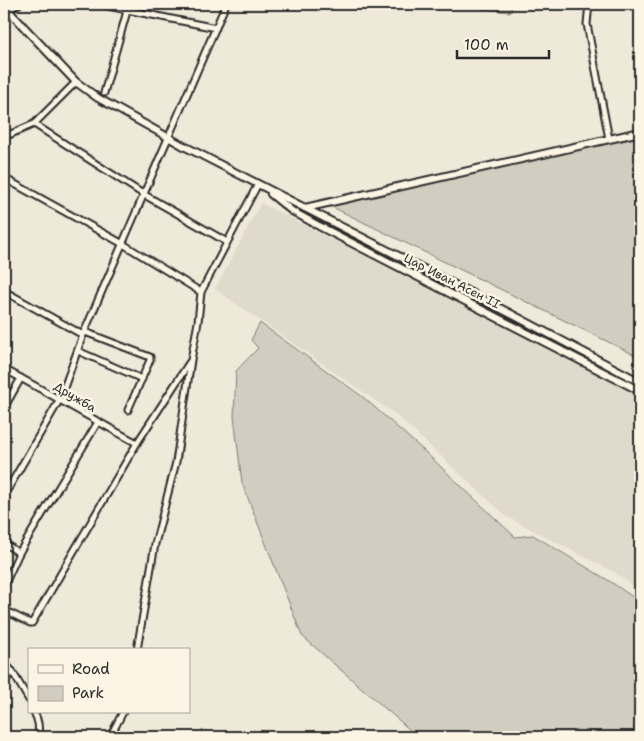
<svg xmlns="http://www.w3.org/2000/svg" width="644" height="741" font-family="'Shantell Sans',sans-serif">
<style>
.built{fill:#e0dacc}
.green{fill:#d2cdc0;stroke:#7e7c76}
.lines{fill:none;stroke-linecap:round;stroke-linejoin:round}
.minor-casing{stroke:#2b2b2b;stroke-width:9}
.tertiary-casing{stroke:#2b2b2b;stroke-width:10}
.minor{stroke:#fcf5e5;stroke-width:5}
.tertiary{stroke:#fcf5e5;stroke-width:6}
.labels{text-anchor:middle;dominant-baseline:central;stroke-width:5;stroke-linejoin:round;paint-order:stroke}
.street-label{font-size:12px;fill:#2b2b2b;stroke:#fcf5e5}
</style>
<rect width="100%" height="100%" fill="#efe9da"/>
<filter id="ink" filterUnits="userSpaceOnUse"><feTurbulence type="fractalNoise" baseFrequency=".02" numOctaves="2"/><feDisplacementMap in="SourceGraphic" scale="10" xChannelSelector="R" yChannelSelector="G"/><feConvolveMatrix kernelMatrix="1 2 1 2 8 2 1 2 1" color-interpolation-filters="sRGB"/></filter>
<g filter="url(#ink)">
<path class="built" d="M 261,203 L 628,390 L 640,339 L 640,591 L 614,572 L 507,517 L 396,415 L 215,289 Z"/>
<g class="green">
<path d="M 483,4 L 512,4 L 511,12 L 482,9 Z"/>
<path d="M 640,137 L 640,339 L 637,356 L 324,203 Z"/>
<path d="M 260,323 L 363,397 L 423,450 L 515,537 L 533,535 L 611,582 L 640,602 L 640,737 L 418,737 L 302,636 L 242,483 L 234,417 L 236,371 L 258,348 L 251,340 Z"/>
</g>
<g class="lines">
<defs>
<g id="minor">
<path d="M 98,4 L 216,28"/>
<path d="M 589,4 L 587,24 L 609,139"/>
<path d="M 4,12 L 19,4"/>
<path d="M 104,93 L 129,4"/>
<path d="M 34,124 L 143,194 L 227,242"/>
<path d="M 4,137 L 34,124 L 76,82"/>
<path d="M 4,178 L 123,244 L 201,292"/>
<path d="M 4,291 L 83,335"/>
<path d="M 85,332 L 150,357 L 150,360 L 128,410"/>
<path d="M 78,351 L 142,379"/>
<path d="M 4,369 C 49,393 92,419 137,443"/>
<path d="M 4,408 L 21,378"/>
<path d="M 4,496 L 60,399 L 83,335 L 226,4"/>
<path d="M 4,543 L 19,553"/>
<path d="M 4,586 L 19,553 L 98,422"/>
<path d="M 4,610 L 30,623 L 32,623 L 137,443 L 189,363"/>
<path d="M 137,650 L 155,544 L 176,462 L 191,360 L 198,322 L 201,292 L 258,184"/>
<path d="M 4,663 L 12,671 L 29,700"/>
<path d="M 4,683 L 12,671"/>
<path d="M 34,712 C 39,722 39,727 38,737"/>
<path d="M 110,737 L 123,712"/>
</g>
<g id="tertiary">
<path d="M 4,6 L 76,82 L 98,98 L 182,145 L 494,305 L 640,382"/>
<path d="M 271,194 L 292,211 L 319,226 L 640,391"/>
<path d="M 305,208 L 640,132"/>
</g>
</defs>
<use href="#minor" class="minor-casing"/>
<use href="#tertiary" class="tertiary-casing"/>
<use href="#minor" class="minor"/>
<use href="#tertiary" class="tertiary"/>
</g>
</g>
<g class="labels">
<g class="street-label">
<text transform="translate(452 281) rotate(27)">Цар Иван Асен II</text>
<text transform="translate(75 397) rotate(31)">Дружба</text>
</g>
</g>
<rect width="644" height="741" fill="none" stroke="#fcf5e5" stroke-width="20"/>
<rect x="10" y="10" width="624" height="721" fill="none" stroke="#2b2b2b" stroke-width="2" filter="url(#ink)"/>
<rect x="28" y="648" width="162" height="65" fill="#fcf5e5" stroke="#a8a49b"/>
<rect x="38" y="665" width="25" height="8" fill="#fcf5e5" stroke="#a8a49b"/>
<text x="72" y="674" font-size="15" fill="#2b2b2b">Road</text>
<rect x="38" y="686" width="25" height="15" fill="#d2cdc0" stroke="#a8a49b"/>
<text x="72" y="698" font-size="15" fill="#2b2b2b">Park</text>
<path d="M457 50v8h92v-8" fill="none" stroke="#2b2b2b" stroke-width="2.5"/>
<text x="464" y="50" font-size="15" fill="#2b2b2b" stroke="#fcf5e5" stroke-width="4" paint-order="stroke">100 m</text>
</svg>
